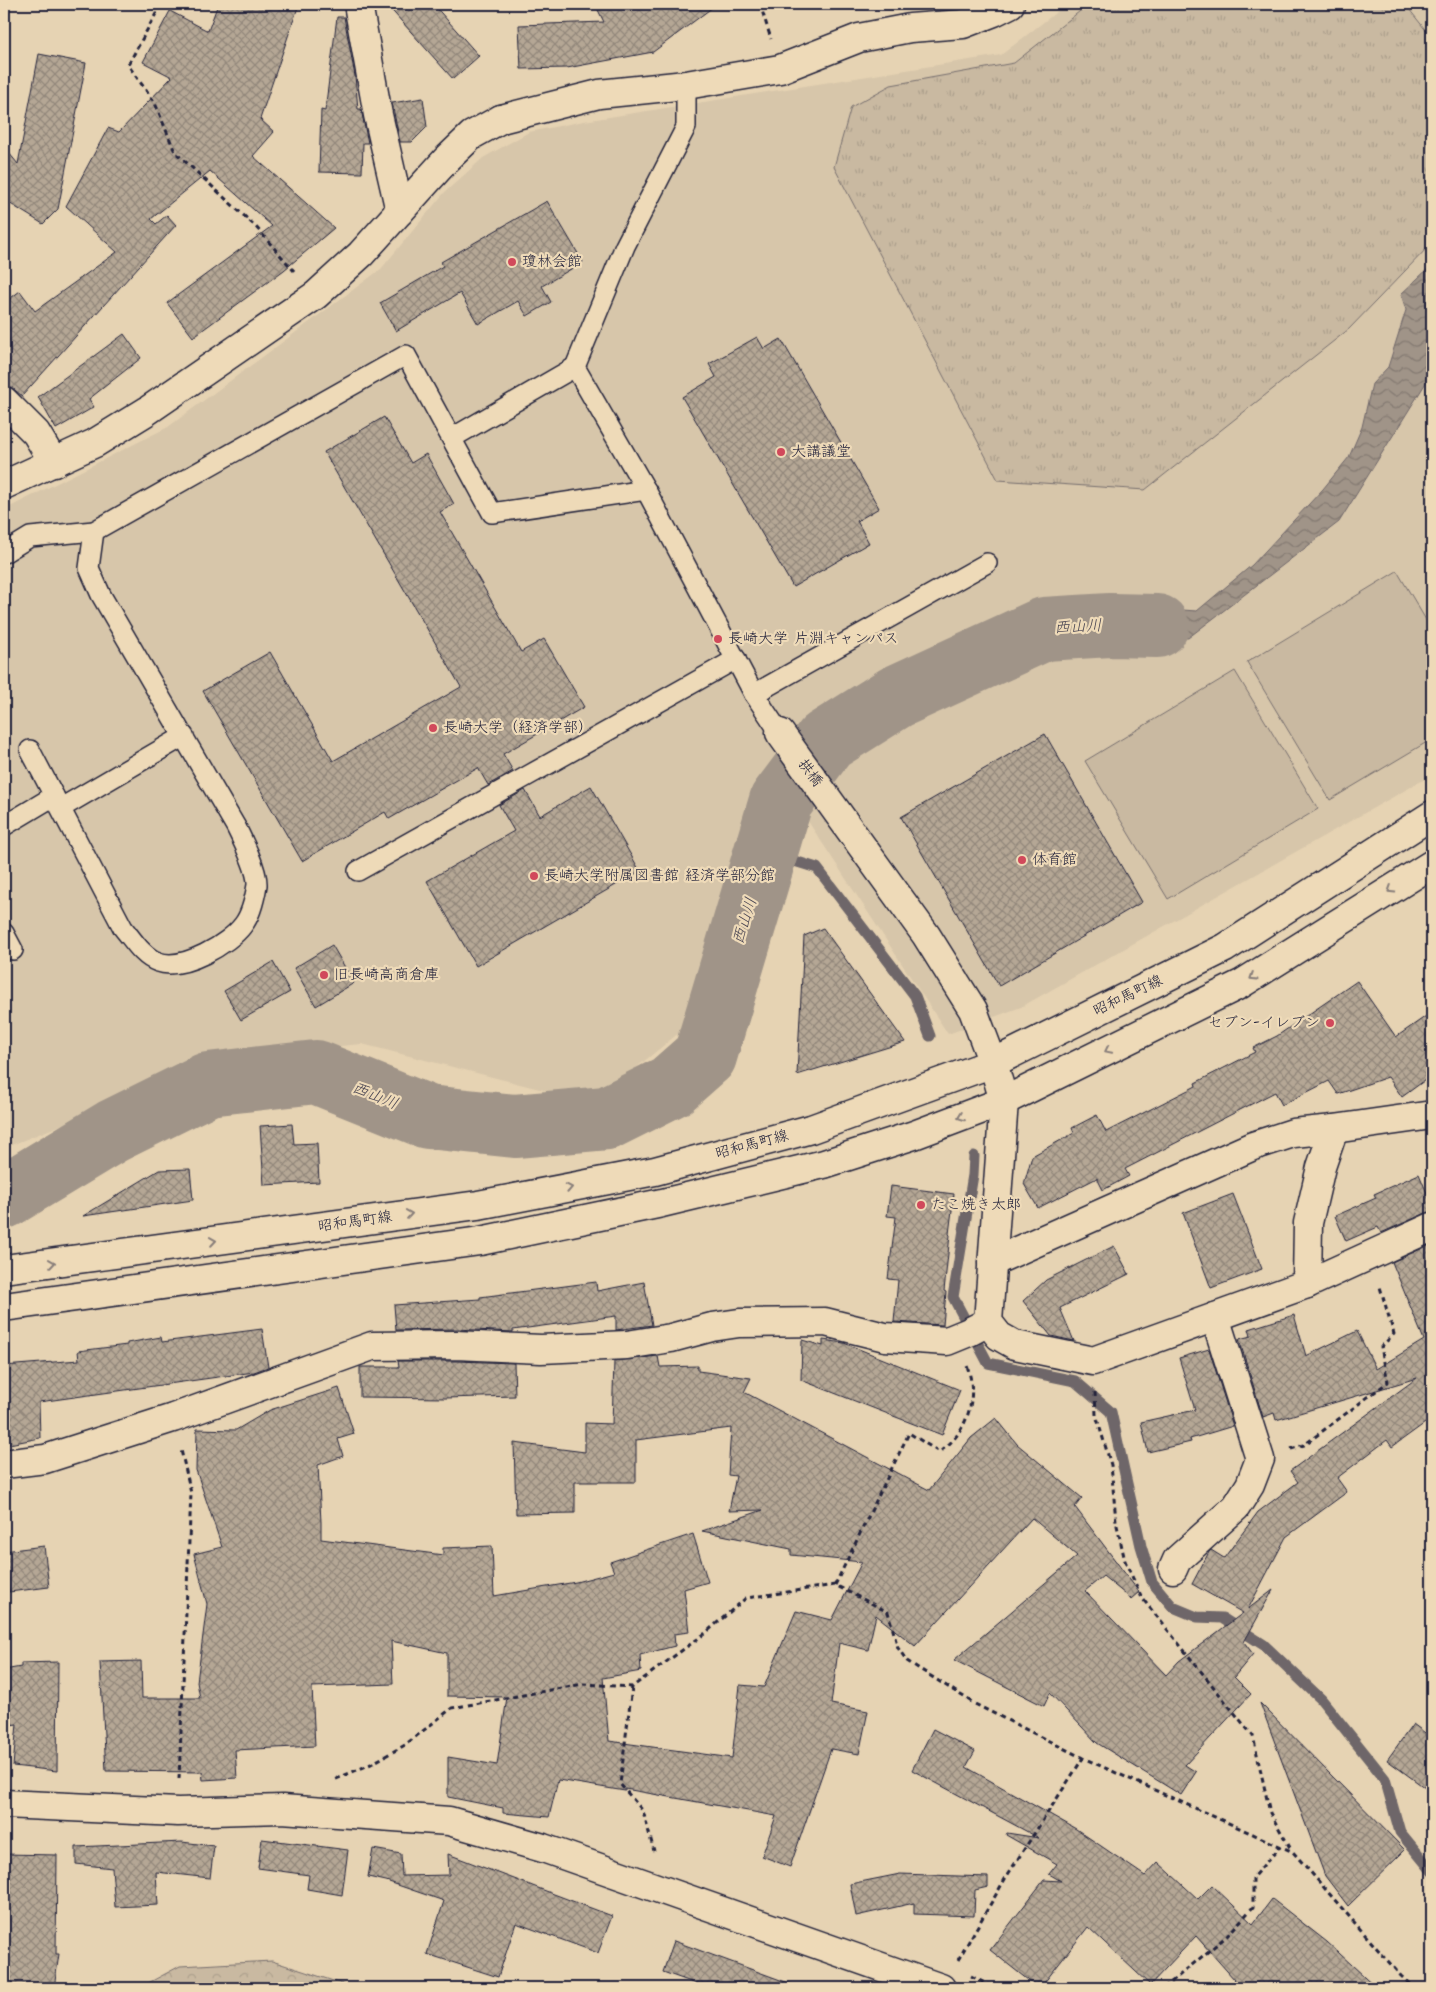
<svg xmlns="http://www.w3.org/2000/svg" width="1436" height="1992" font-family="Kalam,'Klee One',sans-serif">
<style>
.built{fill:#d7c6aa}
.forest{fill:url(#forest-crowns);stroke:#766e6e}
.park{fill:url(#park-tufts);stroke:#766e6e}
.garden{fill:#c9b9a1;stroke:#766e6e}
.water{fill:url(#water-waves);stroke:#6e6669}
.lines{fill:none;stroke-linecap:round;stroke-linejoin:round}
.stream{stroke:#6e6669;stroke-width:11}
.river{stroke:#a09488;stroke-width:64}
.building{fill:url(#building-cross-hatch);stroke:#22223b}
.lane-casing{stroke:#22223b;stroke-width:22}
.street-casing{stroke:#22223b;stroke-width:31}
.secondary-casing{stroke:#22223b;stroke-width:31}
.path{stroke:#22223b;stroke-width:3;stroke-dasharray:5 4;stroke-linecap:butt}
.lane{stroke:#eedab8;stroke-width:19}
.street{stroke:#eedab8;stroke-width:28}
.secondary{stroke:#eedab8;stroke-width:28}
.oneway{stroke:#887e7a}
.poi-dot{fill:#d1495b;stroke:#eedab8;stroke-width:2}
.labels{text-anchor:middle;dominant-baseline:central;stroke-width:4.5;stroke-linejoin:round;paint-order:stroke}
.poi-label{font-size:15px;fill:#22223b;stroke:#eedab8;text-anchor:start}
.street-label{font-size:15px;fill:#22223b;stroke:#eedab8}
.water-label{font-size:16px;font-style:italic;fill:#484452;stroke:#eedab8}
</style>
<defs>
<pattern id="forest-crowns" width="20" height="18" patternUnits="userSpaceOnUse" patternTransform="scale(1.25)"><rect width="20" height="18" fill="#c9b9a1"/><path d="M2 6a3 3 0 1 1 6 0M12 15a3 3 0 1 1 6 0" fill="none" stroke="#ac9f8c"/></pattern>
<pattern id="park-tufts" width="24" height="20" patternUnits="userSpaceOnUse" patternTransform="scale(1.25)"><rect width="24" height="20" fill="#c9b9a1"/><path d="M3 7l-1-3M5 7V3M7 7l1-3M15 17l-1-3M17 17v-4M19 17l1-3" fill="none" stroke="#ac9f8c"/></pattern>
<pattern id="water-waves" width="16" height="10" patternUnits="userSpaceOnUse" patternTransform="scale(1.25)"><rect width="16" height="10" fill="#a09488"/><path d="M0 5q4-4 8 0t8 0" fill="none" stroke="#827870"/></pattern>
<pattern id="building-cross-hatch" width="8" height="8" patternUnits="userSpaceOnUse" patternTransform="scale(1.25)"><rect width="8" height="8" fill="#b5a795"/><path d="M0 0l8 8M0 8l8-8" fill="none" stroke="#93887b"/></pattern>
</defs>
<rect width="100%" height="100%" fill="#e6d3b3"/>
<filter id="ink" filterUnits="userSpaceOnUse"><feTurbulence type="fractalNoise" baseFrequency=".02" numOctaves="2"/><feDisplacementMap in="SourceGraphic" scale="10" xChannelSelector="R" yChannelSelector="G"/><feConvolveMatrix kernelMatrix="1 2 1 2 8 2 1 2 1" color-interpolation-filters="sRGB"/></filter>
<g filter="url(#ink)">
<path class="built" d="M 1067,4 L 1425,4 L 1432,13 L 1432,775 L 1021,1007 L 948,1034 L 773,768 L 680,1032 L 610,1089 L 567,1096 L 362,1044 L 233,1056 L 4,1148 L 4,510 L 168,427 L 381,269 L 444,193 L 483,158 L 529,132 L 584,121 L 1001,55 Z"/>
<path class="forest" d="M 272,1961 L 355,1988 L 139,1988 L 180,1966 Z"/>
<path class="park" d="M 1089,4 L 1405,4 L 1432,38 L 1432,243 L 1349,329 L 1145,490 L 998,480 L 834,167 L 851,107 L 891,85 L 1014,63 Z"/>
<g class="garden">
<path d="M 1397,571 L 1432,630 L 1432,739 L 1330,800 L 1247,662 Z"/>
<path d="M 1235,671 L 1318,809 L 1168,899 L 1085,761 Z"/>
</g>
<path class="water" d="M 1432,265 L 1432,373 L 1339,522 L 1188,638 L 1154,636 L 1123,644 L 1073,644 L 1063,611 L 1109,605 L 1197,611 L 1252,565 L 1323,489 L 1349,457 L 1362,427 L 1372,384 L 1388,367 L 1406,310 L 1401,294 Z"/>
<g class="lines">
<g class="stream">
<path d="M 765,852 L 817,868 L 915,996 L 930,1036"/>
<path d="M 974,1156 L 973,1175 L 953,1297 L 988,1363 L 1075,1381 L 1111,1412 L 1141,1546 L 1152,1582 L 1173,1607 L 1197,1617 L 1222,1618 L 1264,1645 L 1321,1699 L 1385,1779 L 1400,1832 L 1432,1871"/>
</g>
<path class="river" d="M 4,1197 L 113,1131 L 208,1084 L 316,1072 L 428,1117 L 515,1126 L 607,1118 L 671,1086 L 705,1056 L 781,801 L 826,741 L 896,697 L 1044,629 L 1110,625 L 1157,626"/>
</g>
<g class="building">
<path d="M 218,4 L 299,4 L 260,119 L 274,132 L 253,156 L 334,228 L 284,270 L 193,337 L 167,303 L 272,226 L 210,171 L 151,219 L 156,224 L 167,215 L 176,225 L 22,396 L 4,381 L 4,303 L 20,291 L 35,311 L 117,252 L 66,206 L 108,128 L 119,132 L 172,77 L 143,62 L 170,11 L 208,31 Z"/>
<path d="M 386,4 L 433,4 L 479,56 L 453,79 Z"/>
<path d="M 595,4 L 717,4 L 653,52 L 567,68 L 521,69 L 519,25 L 604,22 Z"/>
<path d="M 337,17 L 344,17 L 355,76 L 358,109 L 361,109 L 368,143 L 363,143 L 362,173 L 319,172 L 321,110 L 325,111 Z"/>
<path d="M 39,54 L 86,63 L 58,209 L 43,224 L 4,200 L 4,147 L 18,164 Z"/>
<path d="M 423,98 L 427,127 L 412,142 L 400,142 L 392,103 Z"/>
<path d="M 547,201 L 583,262 L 542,286 L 551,302 L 527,316 L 518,301 L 478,324 L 460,293 L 396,331 L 380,303 L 443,266 L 441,262 Z"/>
<path d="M 124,334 L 141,358 L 89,399 L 94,407 L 56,429 L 38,397 Z"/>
<path d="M 757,337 L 764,349 L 781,339 L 879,508 L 857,521 L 869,543 L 793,587 L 682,397 L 716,377 L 709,364 Z"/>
<path d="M 384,417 L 411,463 L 426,454 L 454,504 L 440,512 L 521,652 L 544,639 L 584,707 L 503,754 L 513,771 L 488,785 L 478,768 L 389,819 L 385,812 L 302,861 L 203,691 L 270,652 L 333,761 L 461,687 L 324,452 Z"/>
<path d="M 1045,734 L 1142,902 L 999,986 L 901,817 Z"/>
<path d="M 591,786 L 640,871 L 476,966 L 427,881 L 514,831 L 499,805 L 525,790 L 540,816 Z"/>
<path d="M 823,928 L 905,1042 L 797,1075 L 804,936 Z"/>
<path d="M 332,945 L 354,983 L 316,1006 L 294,968 Z"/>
<path d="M 273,962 L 290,992 L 241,1020 L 224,991 Z"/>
<path d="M 1357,981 L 1396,1037 L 1432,1012 L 1432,1075 L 1402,1097 L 1388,1077 L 1338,1094 L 1329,1081 L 1282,1105 L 1275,1092 L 1125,1169 L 1129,1176 L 1103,1190 L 1097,1178 L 1038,1208 L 1024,1184 L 1032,1156 L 1074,1133 L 1072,1128 L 1097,1115 L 1106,1132 L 1196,1086 L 1195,1083 L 1255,1052 L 1253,1048 L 1277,1036 Z"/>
<path d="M 292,1124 L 294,1144 L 317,1143 L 319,1182 L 264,1185 L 260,1126 Z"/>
<path d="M 190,1169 L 193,1200 L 83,1216 L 159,1170 Z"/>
<path d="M 1419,1174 L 1432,1205 L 1432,1212 L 1426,1213 L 1381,1233 L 1378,1227 L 1346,1241 L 1335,1216 L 1376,1198 L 1374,1194 Z"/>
<path d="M 891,1186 L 954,1194 L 949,1234 L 950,1235 L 944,1291 L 946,1292 L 943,1325 L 894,1322 L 898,1280 L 888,1279 L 896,1217 L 887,1216 Z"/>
<path d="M 1233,1194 L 1262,1269 L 1211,1288 L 1183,1213 Z"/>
<path d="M 1432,1244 L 1432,1418 L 1392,1447 L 1387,1440 L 1337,1478 L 1347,1492 L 1286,1537 L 1248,1609 L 1273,1590 L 1244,1642 L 1253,1654 L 1234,1677 L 1251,1694 L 1185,1765 L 1196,1772 L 1181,1795 L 1097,1743 L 1050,1693 L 1044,1706 L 954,1660 L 1077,1556 L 1032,1518 L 915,1646 L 876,1615 L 868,1650 L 839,1643 L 831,1704 L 868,1711 L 859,1754 L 831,1749 L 790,1867 L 762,1856 L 776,1816 L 625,1789 L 625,1791 L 558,1780 L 549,1817 L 503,1813 L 503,1808 L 448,1797 L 448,1757 L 497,1765 L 507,1697 L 447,1696 L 447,1653 L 391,1641 L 393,1684 L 312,1687 L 315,1746 L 235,1750 L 237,1778 L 203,1780 L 202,1772 L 106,1771 L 100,1662 L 141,1661 L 142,1698 L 200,1698 L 197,1682 L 207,1604 L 194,1554 L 222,1547 L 196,1470 L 197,1429 L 236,1430 L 270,1410 L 339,1388 L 354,1434 L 338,1439 L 343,1456 L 318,1465 L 321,1522 L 321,1539 L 443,1555 L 443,1548 L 492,1546 L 494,1596 L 576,1582 L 614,1572 L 610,1562 L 693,1534 L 708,1582 L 684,1589 L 689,1632 L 674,1634 L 675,1646 L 640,1655 L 641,1671 L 603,1678 L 609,1741 L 732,1758 L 740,1685 L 764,1687 L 796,1611 L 832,1620 L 862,1562 L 791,1555 L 791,1549 L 702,1531 L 763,1510 L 729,1511 L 736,1476 L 728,1475 L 731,1428 L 636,1440 L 636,1482 L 575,1482 L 575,1513 L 516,1514 L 514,1443 L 585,1452 L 585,1423 L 612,1424 L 614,1361 L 658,1356 L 660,1367 L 698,1366 L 698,1371 L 751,1378 L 744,1392 L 929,1490 L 971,1438 L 996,1418 L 1017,1444 L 1082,1498 L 1075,1507 L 1139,1592 L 1131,1599 L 1103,1576 L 1085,1591 L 1166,1675 L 1179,1661 L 1243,1613 L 1192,1584 L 1209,1552 L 1211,1550 L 1224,1558 L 1258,1512 L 1298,1482 L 1290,1471 L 1417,1378 L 1276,1420 L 1274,1413 L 1263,1417 L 1239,1339 L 1251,1336 L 1249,1329 L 1294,1315 L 1306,1356 L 1357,1331 L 1376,1369 L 1424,1340 L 1392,1262 Z"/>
<path d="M 1114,1246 L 1129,1274 L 1060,1308 L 1074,1341 L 1051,1336 L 1023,1301 L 1046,1280 Z"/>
<path d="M 596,1282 L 597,1291 L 644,1282 L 652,1325 L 616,1330 L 616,1316 L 513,1330 L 513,1332 L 457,1329 L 396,1330 L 394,1305 L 480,1299 L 480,1297 Z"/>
<path d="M 262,1329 L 268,1367 L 254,1372 L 39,1402 L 40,1438 L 4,1445 L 4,1366 L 79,1360 L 78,1351 L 127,1345 L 127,1343 L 161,1337 L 162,1342 Z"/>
<path d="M 802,1340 L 823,1346 L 823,1340 L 844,1343 L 960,1390 L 942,1435 L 801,1380 Z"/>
<path d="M 1209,1349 L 1233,1426 L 1190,1439 L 1191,1442 L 1148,1452 L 1141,1422 L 1195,1410 L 1179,1358 Z"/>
<path d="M 398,1361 L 456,1361 L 514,1363 L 515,1396 L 446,1398 L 360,1397 L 360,1367 L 399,1367 Z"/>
<path d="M 44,1546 L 49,1587 L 9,1592 L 4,1551 Z"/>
<path d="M 58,1662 L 57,1771 L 13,1766 L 17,1724 L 4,1726 L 4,1670 L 21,1667 L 21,1663 Z"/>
<path d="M 1260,1703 L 1405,1850 L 1348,1906 L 1325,1876 Z"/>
<path d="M 1413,1724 L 1432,1738 L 1432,1793 L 1387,1760 Z"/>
<path d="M 933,1729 L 975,1751 L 966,1767 L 1076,1829 L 1145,1876 L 1158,1862 L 1198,1899 L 1212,1885 L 1253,1924 L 1272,1899 L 1327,1942 L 1377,1988 L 1242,1988 L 1196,1936 L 1150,1985 L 1088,1927 L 1040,1988 L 1038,1988 L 990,1950 L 1044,1880 L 1061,1881 L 1049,1874 L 1057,1864 L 1006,1835 L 1007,1833 L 1039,1838 L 912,1770 Z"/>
<path d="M 262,1839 L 348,1850 L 342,1895 L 307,1889 L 309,1875 L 258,1868 Z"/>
<path d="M 182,1842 L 214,1846 L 210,1878 L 156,1872 L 158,1905 L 115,1907 L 112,1868 L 76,1864 L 76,1847 Z"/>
<path d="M 373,1849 L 401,1854 L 402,1876 L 449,1875 L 448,1854 L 612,1916 L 598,1953 L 516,1923 L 498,1977 L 427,1954 L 444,1901 L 386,1881 L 368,1877 Z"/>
<path d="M 4,1854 L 57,1855 L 56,1954 L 59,1954 L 54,1988 L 4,1988 Z"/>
<path d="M 900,1874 L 988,1877 L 988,1887 L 975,1890 L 974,1916 L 914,1914 L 914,1903 L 856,1916 L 850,1884 Z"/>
<path d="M 674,1941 L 794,1985 L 794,1988 L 708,1988 L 663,1972 Z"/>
</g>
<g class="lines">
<defs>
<g id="lane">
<path d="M 686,85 L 686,127 L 625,246 L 575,367 L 646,490 L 754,694 L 780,733"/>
<path d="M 452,438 L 575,367"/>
<path d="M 4,553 L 30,537 L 94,531 L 406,355 L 492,513 L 646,490"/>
<path d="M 754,694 L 987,563"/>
<path d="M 30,750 L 123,928 C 133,940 143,957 158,962 C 183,971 229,944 243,925 C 251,915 255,897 257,885 C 258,871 243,841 236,827 L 101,595 L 89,568 L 94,531"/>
<path d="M 61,808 L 184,736"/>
<path d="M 4,826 L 54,796"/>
<path d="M 358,871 L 736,659"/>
<path d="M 4,933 L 13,950"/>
</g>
<g id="street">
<path d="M 358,4 L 378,115 L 400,211"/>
<path d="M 501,119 L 599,94 L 686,85 L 780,69 L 859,38 L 910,28 L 963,24 L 994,12 L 1010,4"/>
<path d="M 4,401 L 36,433 L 54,463"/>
<path d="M 780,733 L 926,935 L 973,1010 L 993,1063 L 1004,1101 L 988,1322 L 999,1336 L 1015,1345 L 1093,1361 L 1307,1284 L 1432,1227"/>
<path d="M 992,1262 L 1253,1146 L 1293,1133 L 1334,1129 L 1432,1115"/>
<path d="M 1307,1284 L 1308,1223 L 1321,1167 L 1334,1129"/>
<path d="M 4,1464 L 45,1459 L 173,1418 L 372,1346 L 456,1345 L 541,1349 L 627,1345 L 671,1338 L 712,1327 L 739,1323 L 825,1322 L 885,1337 L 947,1341 L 969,1332 L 988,1322"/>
<path d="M 1173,1569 L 1177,1560 L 1236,1507 L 1250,1485 L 1260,1459 L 1215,1317"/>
</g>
<g id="secondary">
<path d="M 4,485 L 95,443 L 147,411 L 316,295 L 361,254 L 447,159 L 472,135 L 501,119"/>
<path d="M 4,1269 L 478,1205 L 655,1171 L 811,1129 L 993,1063 L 1225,948 L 1432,815"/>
<path d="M 4,1307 L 480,1241 L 662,1203 L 824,1164 L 914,1135 L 1004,1101 L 1241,984 L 1432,864"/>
<path d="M 4,1804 L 178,1812 L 282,1809 L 449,1821 L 543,1848 L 941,1988"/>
</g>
</defs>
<use href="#lane" class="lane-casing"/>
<use href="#street" class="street-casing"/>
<use href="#secondary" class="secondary-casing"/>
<g class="path">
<path d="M 157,4 L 158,10 L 128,65 L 155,103 L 175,152 L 255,226 L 294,271"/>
<path d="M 760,4 L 771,39"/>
<path d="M 1095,1392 L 1096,1415 L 1111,1465 L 1116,1521 L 1125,1561 L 1142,1598 L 1253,1736 L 1270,1813 L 1292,1851"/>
<path d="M 1291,1449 L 1304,1445 L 1388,1382 L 1381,1347 L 1394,1334 L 1380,1287"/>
<path d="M 835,1585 L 909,1433 L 939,1452 C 967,1434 979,1397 967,1366"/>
<path d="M 632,1687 L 620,1784 L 643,1811 L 654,1851"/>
<path d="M 179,1779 L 191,1493 L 181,1450"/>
<path d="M 336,1779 L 371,1764 L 405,1745 L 452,1708 L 583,1684 L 632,1687 L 703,1635 L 746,1598 L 835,1585 L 888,1612 L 898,1648 L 907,1661 L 975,1704 L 1083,1758 L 1293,1852 L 1401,1976 L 1414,1988"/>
<path d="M 958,1960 L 1005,1879 L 1083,1758"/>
<path d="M 971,1976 L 995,1988"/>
<path d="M 1164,1988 L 1227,1936 L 1253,1907 L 1253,1877 L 1280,1847"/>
</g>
<use href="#lane" class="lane"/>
<use href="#street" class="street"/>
<use href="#secondary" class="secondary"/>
</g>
<defs><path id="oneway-chevron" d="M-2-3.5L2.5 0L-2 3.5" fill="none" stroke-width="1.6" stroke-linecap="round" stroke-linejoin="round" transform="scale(1.25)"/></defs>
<g class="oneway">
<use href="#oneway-chevron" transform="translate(1391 890) rotate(148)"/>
<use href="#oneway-chevron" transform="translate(1253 977) rotate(148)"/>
<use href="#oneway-chevron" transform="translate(1108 1050) rotate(154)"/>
<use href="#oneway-chevron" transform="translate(961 1117) rotate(159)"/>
<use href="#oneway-chevron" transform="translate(569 1188) rotate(-11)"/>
<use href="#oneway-chevron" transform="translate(409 1214) rotate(-8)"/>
<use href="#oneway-chevron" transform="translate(213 1241) rotate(-8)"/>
<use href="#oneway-chevron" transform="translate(52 1263) rotate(-8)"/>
</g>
</g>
<g class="poi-dot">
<circle cx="512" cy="262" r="5"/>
<circle cx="781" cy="452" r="5"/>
<circle cx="718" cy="639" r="5"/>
<circle cx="433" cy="728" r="5"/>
<circle cx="1022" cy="860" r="5"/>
<circle cx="534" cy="876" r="5"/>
<circle cx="324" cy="975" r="5"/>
<circle cx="1330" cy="1023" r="5"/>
<circle cx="921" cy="1205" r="5"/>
</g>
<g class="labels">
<g class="poi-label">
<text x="522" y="262">瓊林会館</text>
<text x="791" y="452">大講議堂</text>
<text x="728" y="639">長崎大学 片淵キャンパス</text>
<text x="443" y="728">長崎大学（経済学部）</text>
<text x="1032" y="860">体育館</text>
<text x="544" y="876">長崎大学附属図書館 経済学部分館</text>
<text x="334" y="975">旧長崎高商倉庫</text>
<text x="1320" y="1023" text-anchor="end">セブン-イレブン</text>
<text x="931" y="1205">たこ焼き太郎</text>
</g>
<g class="street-label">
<text transform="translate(810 773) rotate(53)">拱橋</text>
<text transform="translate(1128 996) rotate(-26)">昭和馬町線</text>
<text transform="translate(752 1145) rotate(-15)">昭和馬町線</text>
<text transform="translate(355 1222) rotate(-8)">昭和馬町線</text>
</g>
<g class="water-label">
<text transform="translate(1078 627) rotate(-3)">西山川</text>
<text transform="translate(745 921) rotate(-73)">西山川</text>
<text transform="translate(375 1096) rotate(22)">西山川</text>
</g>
</g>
<rect width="1436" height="1992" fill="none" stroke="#eedab8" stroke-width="20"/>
<rect x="10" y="10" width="1416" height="1972" fill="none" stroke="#22223b" stroke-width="2" filter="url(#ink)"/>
</svg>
